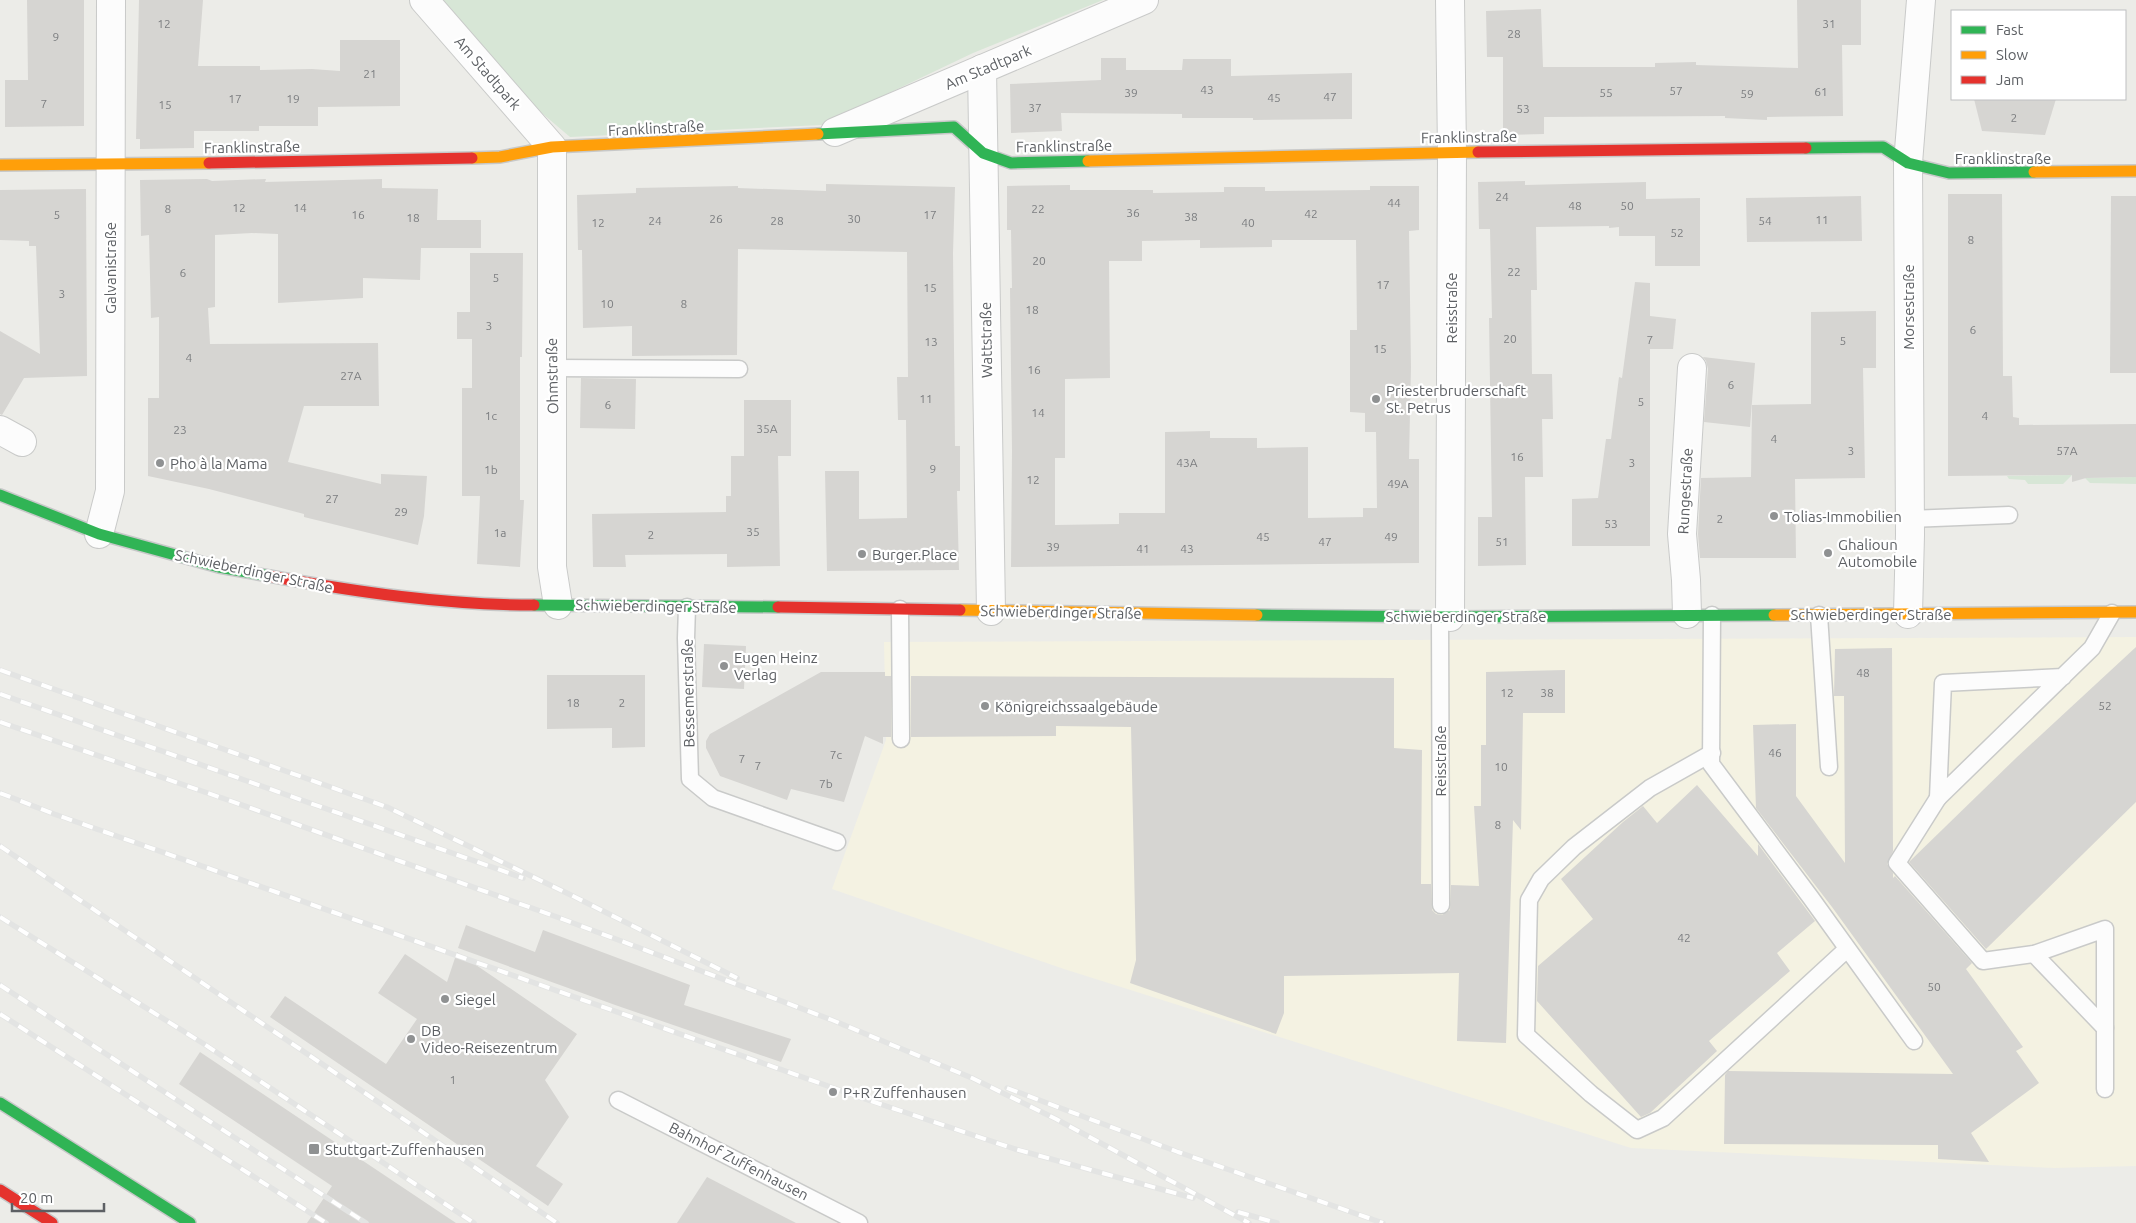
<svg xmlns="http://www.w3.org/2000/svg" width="2136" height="1223" font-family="Ubuntu,sans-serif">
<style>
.commercial{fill:#f4f2e2}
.green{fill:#d7e6d6}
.building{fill:#d6d5d2;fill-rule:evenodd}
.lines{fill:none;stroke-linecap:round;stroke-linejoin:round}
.lane-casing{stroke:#c9cac9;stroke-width:19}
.street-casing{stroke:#c9cac9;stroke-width:30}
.fast-casing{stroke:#c7c8c8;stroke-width:14}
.slow-casing{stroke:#c7c8c8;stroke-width:14}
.jam-casing{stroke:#c7c8c8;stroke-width:14}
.lane{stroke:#fcfcfc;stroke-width:16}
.street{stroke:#fcfcfc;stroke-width:28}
.fast{stroke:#30b455;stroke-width:11}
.slow{stroke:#ff9f0a;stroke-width:11}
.jam{stroke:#e5322d;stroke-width:11}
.rail-casing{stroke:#e3e4e3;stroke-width:5.5}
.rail{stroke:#fff;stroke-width:4;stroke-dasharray:11;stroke-linecap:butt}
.poi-dot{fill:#8f9192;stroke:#fff;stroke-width:2}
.labels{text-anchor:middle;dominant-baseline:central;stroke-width:4.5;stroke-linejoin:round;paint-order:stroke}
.number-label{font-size:12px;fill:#7c7e80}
.street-label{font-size:15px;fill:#5d6064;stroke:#fff}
.poi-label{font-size:15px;fill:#5d6064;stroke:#fff;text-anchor:start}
</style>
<rect width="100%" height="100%" fill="#ecece8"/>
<path class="commercial" d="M 2136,637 L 2136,1166 L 2054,1168 L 1631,1148 L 1064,969 L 832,889 L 886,740 L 884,642 Z"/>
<g class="green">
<path d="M 438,0 L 1103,0 L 973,53 L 822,125 L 570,137 L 523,97 Z"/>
<path d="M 2072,475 L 2063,484 L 2028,484 L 2025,480 L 2009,479 L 2007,476 Z"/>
<path d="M 2136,477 L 2136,484 L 2090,483 L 2085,478 Z"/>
</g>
<g class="building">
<path d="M 27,0 L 84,0 L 84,126 L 5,127 L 5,80 L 28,80 Z"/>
<path d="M 139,0 L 203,0 L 198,66 L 260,66 L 260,70 L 312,69 L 340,71 L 340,40 L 400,40 L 400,106 L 318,107 L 318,126 L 259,126 L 259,131 L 194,131 L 194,148 L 140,149 L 140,139 L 136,139 Z"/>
<path d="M 1797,0 L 1861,0 L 1861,45 L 1842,45 L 1843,116 L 1767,117 L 1767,120 L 1725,118 L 1725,116 L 1544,117 L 1544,134 L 1503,135 L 1503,57 L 1487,57 L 1486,11 L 1541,9 L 1543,67 L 1655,67 L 1655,63 L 1696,62 L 1696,65 L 1798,68 Z"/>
<path d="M 1101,58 L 1126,58 L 1126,70 L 1182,70 L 1183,59 L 1231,59 L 1231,76 L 1352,73 L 1352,119 L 1253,120 L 1253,118 L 1182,118 L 1182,114 L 1061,113 L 1062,131 L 1011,133 L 1010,84 L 1101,80 Z"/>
<path d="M 1974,99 L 2056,99 L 2045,135 L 1982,131 Z"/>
<path d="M 207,179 L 212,181 L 266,179 L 265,182 L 382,179 L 382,188 L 438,189 L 437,220 L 481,220 L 481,248 L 421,248 L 420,280 L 363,278 L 363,298 L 278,303 L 278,234 L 252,233 L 215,235 L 215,307 L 208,308 L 210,344 L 378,343 L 379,406 L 304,406 L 288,462 L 381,484 L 381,474 L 427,476 L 424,516 L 418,545 L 304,517 L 304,514 L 209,489 L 148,476 L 148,398 L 159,398 L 159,317 L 151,318 L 149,235 L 141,236 L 140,180 Z"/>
<path d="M 1525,181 L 1525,185 L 1646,182 L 1646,199 L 1700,198 L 1700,266 L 1655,266 L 1655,236 L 1619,236 L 1619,227 L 1609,228 L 1609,226 L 1536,227 L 1537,290 L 1531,290 L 1532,374 L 1552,374 L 1553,419 L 1542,419 L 1543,477 L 1525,477 L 1526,565 L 1478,566 L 1478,517 L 1492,517 L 1489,318 L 1492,318 L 1490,229 L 1479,229 L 1478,182 Z"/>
<path d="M 826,184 L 955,187 L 953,253 L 955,446 L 960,446 L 960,491 L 957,491 L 959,570 L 827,571 L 825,471 L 859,471 L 859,519 L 907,518 L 906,420 L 898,420 L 897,377 L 908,377 L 907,252 L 738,249 L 737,355 L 632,356 L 632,326 L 583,328 L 582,250 L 578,250 L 577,195 L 636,193 L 636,188 L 686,187 L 738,186 L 738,188 L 826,191 Z"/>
<path d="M 1070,185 L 1070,190 L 1153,190 L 1153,193 L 1224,192 L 1224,187 L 1265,187 L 1265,191 L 1370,190 L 1370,186 L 1419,186 L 1419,230 L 1409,231 L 1411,367 L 1409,459 L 1419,459 L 1419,563 L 1011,567 L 1012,451 L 1010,288 L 1012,288 L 1011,230 L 1007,230 L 1007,186 ZM 1200,240 L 1200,248 L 1272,247 L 1272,240 L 1356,240 L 1357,330 L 1350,330 L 1350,412 L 1365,413 L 1365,432 L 1376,432 L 1377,508 L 1363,508 L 1363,517 L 1308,518 L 1308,447 L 1257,448 L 1257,438 L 1210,438 L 1210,431 L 1165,432 L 1165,513 L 1119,513 L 1119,524 L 1055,525 L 1055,458 L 1065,458 L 1065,379 L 1110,378 L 1109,261 L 1142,261 L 1142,241 Z"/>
<path d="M 86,189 L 87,376 L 24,378 L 2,415 L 0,414 L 0,331 L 40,354 L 36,246 L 29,246 L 29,241 L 0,240 L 0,190 Z"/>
<path d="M 1948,194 L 2002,194 L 2003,376 L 2012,376 L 2013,417 L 2019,418 L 2019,425 L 2136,424 L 2136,477 L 2086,478 L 2072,482 L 2072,475 L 1948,476 Z"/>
<path d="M 1861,196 L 1862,241 L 1747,242 L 1746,198 Z"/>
<path d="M 2111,196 L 2136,196 L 2136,373 L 2110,373 Z"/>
<path d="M 470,253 L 523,253 L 522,357 L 520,357 L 520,500 L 524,500 L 520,567 L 477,564 L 480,496 L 462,496 L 462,388 L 472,388 L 472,339 L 457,339 L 457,312 L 470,312 Z"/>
<path d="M 1635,282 L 1650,283 L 1650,316 L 1676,319 L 1673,349 L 1650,349 L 1650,546 L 1572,546 L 1572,499 L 1598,498 L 1606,439 L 1611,439 L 1619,377 L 1622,378 Z"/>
<path d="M 1876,311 L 1876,368 L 1863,368 L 1865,478 L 1795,479 L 1796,558 L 1700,558 L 1698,534 L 1701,478 L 1751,477 L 1752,405 L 1811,404 L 1811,312 Z"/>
<path d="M 1703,357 L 1755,363 L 1750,427 L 1704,422 L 1708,369 L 1706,361 Z"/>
<path d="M 581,378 L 636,379 L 635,429 L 580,428 Z"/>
<path d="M 744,400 L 791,400 L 791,456 L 778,456 L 780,566 L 727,567 L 727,554 L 625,555 L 626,567 L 593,567 L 592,514 L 726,512 L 726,496 L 731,496 L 731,456 L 744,456 Z"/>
<path d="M 704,644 L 746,646 L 744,689 L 702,687 Z"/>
<path d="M 2136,647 L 2136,802 L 1986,949 L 1909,862 L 2016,758 Z"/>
<path d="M 1892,648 L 1893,851 L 1887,864 L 1893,873 L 1893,878 L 1895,876 L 1972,963 L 1966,969 L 2023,1047 L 2016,1051 L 2039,1083 L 1971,1133 L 1989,1162 L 1938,1159 L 1938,1145 L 1724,1144 L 1725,1075 L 1728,1071 L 1953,1074 L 1832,907 L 1756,808 L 1753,725 L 1796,724 L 1796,796 L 1845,863 L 1844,696 L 1834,696 L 1835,649 Z"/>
<path d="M 1565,670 L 1565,713 L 1523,713 L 1521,830 L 1513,820 L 1506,1043 L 1457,1041 L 1459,973 L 1284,976 L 1284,1013 L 1276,1034 L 1130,983 L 1136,960 L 1131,727 L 1056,726 L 1056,736 L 911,737 L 911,676 L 1394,678 L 1394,748 L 1422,750 L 1421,884 L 1431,884 L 1432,910 L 1436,914 L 1442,915 L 1450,910 L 1451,885 L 1479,886 L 1474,806 L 1481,806 L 1481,745 L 1486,745 L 1486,672 Z"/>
<path d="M 821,672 L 885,672 L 885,676 L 891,676 L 891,737 L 883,737 L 883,744 L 865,736 L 844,802 L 791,789 L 787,800 L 720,776 L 706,748 L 706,741 L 710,734 Z"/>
<path d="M 547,675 L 645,675 L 645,747 L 612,748 L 612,728 L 547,729 Z"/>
<path d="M 1697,785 L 1758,856 L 1758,844 L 1815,921 L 1777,953 L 1790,971 L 1709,1041 L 1717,1051 L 1650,1113 L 1641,1117 L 1537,1001 L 1538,966 L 1593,919 L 1561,879 L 1623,822 L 1643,806 L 1657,823 Z"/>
<path d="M 466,925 L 535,952 L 543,930 L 690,985 L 684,1005 L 791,1039 L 781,1062 L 618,1006 L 458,948 Z"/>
<path d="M 457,952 L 577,1034 L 545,1080 L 569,1117 L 536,1166 L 563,1184 L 548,1206 L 270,1017 L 285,996 L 386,1064 L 417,1019 L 378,993 L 405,954 L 447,982 Z"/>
<path d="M 200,1052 L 456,1223 L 307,1223 L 332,1186 L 179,1084 Z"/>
<path d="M 707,1177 L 796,1223 L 677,1223 Z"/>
</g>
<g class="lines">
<defs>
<g id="lane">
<path d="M 552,368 L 739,369"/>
<path d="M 1910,519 L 2009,515"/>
<path d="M 687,607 L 686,638 L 690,779 L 713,798 L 837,842"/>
<path d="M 900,609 L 901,739"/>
<path d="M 1712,615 L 1711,764 L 1811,898 L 1914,1041"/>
<path d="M 1819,615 L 1829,767"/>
<path d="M 1440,616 L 1441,905"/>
<path d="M 2063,677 L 1943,683 L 1938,798 L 2092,648 L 2112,613"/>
<path d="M 1712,753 L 1650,788 L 1574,847 L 1541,879 L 1529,900 L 1526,1035 L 1591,1094 L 1637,1130 L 1663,1118 L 1847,949"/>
<path d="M 1938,798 L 1897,863 L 1983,961 L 2034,954 L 2105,929 L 2105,1089"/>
<path d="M 2034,954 L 2105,1028"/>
<path d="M 618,1100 L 859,1223"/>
</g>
<g id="street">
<path d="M 424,0 L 552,147 L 552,567 L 558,605"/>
<path d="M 1450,0 L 1452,152 L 1450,617"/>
<path d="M 982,69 L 991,611"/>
<path d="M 835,132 L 1144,0"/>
<path d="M 0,430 L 22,442"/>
<path d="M 99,534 L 110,491 L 111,0"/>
<path d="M 1687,614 L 1686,580 L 1682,534 L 1692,368"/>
<path d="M 1908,614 L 1910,535 L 1908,163 L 1921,0"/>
</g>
<g id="fast">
<path d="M 818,134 L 954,127 L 983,153 L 1011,163 L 1088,161"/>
<path d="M 1806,148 L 1883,147 L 1908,163 L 1949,173 L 2034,172"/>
<path d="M 0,495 L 99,534 L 219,567 L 269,576"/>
<path d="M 534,605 L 778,607"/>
<path d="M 1257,615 L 1450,617 L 1774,615"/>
<path d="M 0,1103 L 190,1223"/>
</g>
<g id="slow">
<path d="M 472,158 L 500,157 L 552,147 L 818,134"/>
<path d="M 1088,161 L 1478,152"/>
<path d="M 0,165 L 209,163"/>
<path d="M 2034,172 L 2136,171"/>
<path d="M 960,610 L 1257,615"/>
<path d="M 1774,615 L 2136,612"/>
</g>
<g id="jam">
<path d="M 1478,152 L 1806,148"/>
<path d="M 209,163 L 472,158"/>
<path d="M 269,576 C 357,592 445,605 534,605"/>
<path d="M 778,607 L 960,610"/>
<path d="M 0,1190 L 52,1223"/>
</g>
</defs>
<use href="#lane" class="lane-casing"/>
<use href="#street" class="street-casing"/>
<use href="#fast" class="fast-casing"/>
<use href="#slow" class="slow-casing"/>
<use href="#jam" class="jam-casing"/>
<use href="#lane" class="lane"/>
<use href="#street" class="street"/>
<use href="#fast" class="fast"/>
<use href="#slow" class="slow"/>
<use href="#jam" class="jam"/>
<defs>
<g id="rail">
<path d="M 0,670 L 387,807 L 573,896 L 737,978"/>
<path d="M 0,694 L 523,878"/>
<path d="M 0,722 L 228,800 L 557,917 L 832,1020 L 972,1078 L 1056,1119 L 1249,1223"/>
<path d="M 0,793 L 54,814 L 865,1099 L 1015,1149 L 1193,1198"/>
<path d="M 0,846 L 557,1223"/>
<path d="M 0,917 L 204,1044 L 474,1223"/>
<path d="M 0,985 L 366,1223"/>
<path d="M 0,1014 L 326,1223"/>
<path d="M 1007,1088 L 1178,1152 L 1383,1223"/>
<path d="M 1238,1212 L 1277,1223"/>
</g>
</defs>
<use href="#rail" class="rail-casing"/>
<use href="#rail" class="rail"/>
</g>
<g class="poi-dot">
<circle cx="1376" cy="399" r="5"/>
<circle cx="160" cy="463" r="5"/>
<circle cx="1774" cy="516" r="5"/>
<circle cx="1828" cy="553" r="5"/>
<circle cx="862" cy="554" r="5"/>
<circle cx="724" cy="666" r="5"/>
<circle cx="985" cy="706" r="5"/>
<circle cx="445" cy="999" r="5"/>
<circle cx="411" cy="1039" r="5"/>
<circle cx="833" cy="1092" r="5"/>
<rect x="308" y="1143" width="12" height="12" rx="2.5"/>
</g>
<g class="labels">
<g class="number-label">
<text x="164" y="23">12</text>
<text x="1829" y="23">31</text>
<text x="1514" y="33">28</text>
<text x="56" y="36">9</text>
<text x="370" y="73">21</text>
<text x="1207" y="89">43</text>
<text x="1676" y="90">57</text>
<text x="1821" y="91">61</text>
<text x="1131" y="92">39</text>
<text x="1606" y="92">55</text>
<text x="1747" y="93">59</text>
<text x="1330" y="96">47</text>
<text x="1274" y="97">45</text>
<text x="235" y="98">17</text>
<text x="293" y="98">19</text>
<text x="44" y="103">7</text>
<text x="165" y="104">15</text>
<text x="1035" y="107">37</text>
<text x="1523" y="108">53</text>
<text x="2014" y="117">2</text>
<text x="1502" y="196">24</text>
<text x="1394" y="202">44</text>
<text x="1575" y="205">48</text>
<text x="1627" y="205">50</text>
<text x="239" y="207">12</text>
<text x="300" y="207">14</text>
<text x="168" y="208">8</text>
<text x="1038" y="208">22</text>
<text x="1133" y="212">36</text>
<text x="1311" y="213">42</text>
<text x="57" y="214">5</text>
<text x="358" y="214">16</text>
<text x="930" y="214">17</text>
<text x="1191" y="216">38</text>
<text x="413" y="217">18</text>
<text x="716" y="218">26</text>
<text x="854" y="218">30</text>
<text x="1822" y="219">11</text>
<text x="655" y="220">24</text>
<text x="777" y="220">28</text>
<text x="1765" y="220">54</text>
<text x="598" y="222">12</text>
<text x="1248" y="222">40</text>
<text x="1677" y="232">52</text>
<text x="1971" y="239">8</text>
<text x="1039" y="260">20</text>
<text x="1514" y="271">22</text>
<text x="183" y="272">6</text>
<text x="496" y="277">5</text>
<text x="1383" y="284">17</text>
<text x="930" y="287">15</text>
<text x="62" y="293">3</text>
<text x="607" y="303">10</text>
<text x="684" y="303">8</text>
<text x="1032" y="309">18</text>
<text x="489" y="325">3</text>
<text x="1973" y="329">6</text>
<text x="1510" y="338">20</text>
<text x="1650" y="339">7</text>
<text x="1843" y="340">5</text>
<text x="931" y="341">13</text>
<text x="1380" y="348">15</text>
<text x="189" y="357">4</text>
<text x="1034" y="369">16</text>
<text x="351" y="375">27A</text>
<text x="1731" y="384">6</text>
<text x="926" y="398">11</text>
<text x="1641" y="401">5</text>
<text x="608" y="404">6</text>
<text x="1038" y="412">14</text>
<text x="491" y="415">1c</text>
<text x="1985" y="415">4</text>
<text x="767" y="428">35A</text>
<text x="180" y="429">23</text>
<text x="1774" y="438">4</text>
<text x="1851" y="450">3</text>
<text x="2067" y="450">57A</text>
<text x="1517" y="456">16</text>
<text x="1187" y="462">43A</text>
<text x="1632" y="462">3</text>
<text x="933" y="468">9</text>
<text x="491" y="469">1b</text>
<text x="1033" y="479">12</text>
<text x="1398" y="483">49A</text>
<text x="332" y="498">27</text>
<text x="401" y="511">29</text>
<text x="1720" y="518">2</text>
<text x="1611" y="523">53</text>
<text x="753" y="531">35</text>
<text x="500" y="532">1a</text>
<text x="651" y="534">2</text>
<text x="1263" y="536">45</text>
<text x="1391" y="536">49</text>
<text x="1325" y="541">47</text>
<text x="1502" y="541">51</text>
<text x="1053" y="546">39</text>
<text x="1143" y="548">41</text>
<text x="1187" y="548">43</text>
<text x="1863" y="672">48</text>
<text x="1507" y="692">12</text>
<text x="1547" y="692">38</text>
<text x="573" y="702">18</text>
<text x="622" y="702">2</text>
<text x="2105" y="705">52</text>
<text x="1775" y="752">46</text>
<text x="836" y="754">7c</text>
<text x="742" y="758">7</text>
<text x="758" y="765">7</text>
<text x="1501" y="766">10</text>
<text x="826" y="783">7b</text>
<text x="1498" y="824">8</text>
<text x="1684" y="937">42</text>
<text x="1934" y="986">50</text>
<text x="453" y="1079">1</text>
</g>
<g class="street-label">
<text transform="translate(988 67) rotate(-23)">Am Stadtpark</text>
<text transform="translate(488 73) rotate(49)">Am Stadtpark</text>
<text transform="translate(656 128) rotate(-3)">Franklinstraße</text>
<text transform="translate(1469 137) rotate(-1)">Franklinstraße</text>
<text transform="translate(1064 146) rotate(-1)">Franklinstraße</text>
<text transform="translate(252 147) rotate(-1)">Franklinstraße</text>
<text x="2003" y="158">Franklinstraße</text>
<text transform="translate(110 268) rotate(-90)">Galvanistraße</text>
<text transform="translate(1908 307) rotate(-90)">Morsestraße</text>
<text transform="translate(1451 308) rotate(-90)">Reisstraße</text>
<text transform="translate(986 340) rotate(-91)">Wattstraße</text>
<text transform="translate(552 376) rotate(-91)">Ohmstraße</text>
<text transform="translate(1685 491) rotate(-87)">Rungestraße</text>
<text transform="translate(254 571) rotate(12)">Schwieberdinger Straße</text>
<text transform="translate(656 606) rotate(1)">Schwieberdinger Straße</text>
<text transform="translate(1061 612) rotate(1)">Schwieberdinger Straße</text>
<text x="1871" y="614">Schwieberdinger Straße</text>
<text x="1466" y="616">Schwieberdinger Straße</text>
<text transform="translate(688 693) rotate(-91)">Bessemerstraße</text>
<text transform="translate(1440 761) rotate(-90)">Reisstraße</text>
<text transform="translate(739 1161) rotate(27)">Bahnhof Zuffenhausen</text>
</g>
<g class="poi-label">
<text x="1386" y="390">Priesterbruderschaft<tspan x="1386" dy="17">St. Petrus</tspan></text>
<text x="170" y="463">Pho à la Mama</text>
<text x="1784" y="516">Tolias-Immobilien</text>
<text x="1838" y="544">Ghalioun<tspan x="1838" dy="17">Automobile</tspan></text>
<text x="872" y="554">Burger.Place</text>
<text x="734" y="657">Eugen Heinz<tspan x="734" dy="17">Verlag</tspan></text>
<text x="995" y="706">Königreichssaalgebäude</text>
<text x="455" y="999">Siegel</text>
<text x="421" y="1030">DB<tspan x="421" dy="17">Video-Reisezentrum</tspan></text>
<text x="843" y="1092">P+R Zuffenhausen</text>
<text x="325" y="1149">Stuttgart-Zuffenhausen</text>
</g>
</g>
<rect x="1951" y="10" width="175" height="90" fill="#ffffff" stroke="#bebfc1"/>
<rect x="1961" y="26" width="25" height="8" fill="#30b455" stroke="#bebfc1"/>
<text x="1996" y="35" font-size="15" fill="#5d6064">Fast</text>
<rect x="1961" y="51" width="25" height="8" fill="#ff9f0a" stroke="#bebfc1"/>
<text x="1996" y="60" font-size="15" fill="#5d6064">Slow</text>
<rect x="1961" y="76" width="25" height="8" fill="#e5322d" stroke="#bebfc1"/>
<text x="1996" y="85" font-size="15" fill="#5d6064">Jam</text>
<path d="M12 1203v8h92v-8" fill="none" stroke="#5d6064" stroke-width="2.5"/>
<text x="20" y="1203" font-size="15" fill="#5d6064" stroke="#ffffff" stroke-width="4" paint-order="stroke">20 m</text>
</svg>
